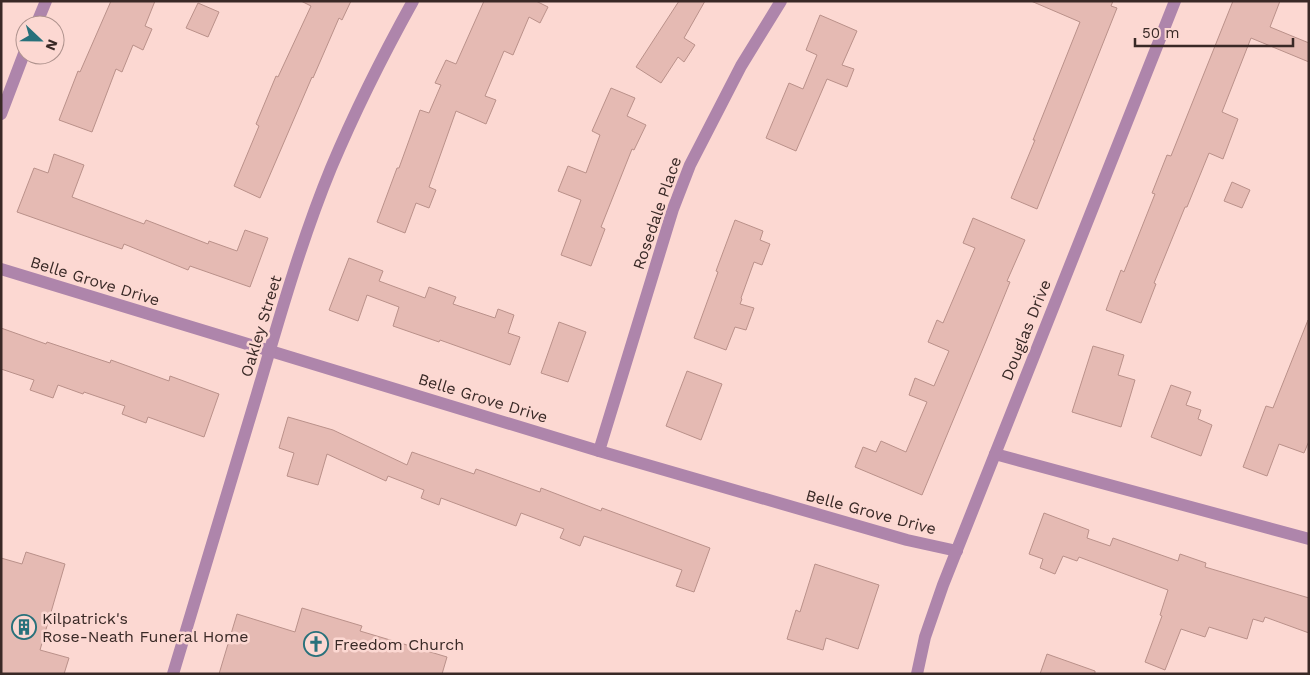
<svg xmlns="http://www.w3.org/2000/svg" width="1310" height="675" font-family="'Work Sans',sans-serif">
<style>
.building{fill:#e5bab3;stroke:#ba918a}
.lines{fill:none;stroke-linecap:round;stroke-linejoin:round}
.minor{stroke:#ae85ab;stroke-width:12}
.labels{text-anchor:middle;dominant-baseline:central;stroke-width:5;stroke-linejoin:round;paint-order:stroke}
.street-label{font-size:16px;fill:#392926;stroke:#fcd8d2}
.poi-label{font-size:16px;fill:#392926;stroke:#fcd8d2;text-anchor:start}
</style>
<rect width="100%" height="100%" fill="#fcd8d2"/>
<g class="building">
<path d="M 111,1 L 155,1 L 145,26 L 152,29 L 143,50 L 133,45 L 122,72 L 116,69 L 92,132 L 59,120 L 78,71 L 80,72 Z"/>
<path d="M 301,1 L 351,1 L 342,20 L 339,18 L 313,78 L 312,77 L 260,198 L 234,186 L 259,126 L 256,124 L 276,76 L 278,77 L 311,6 Z"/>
<path d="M 484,1 L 536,1 L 548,7 L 540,23 L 529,17 L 513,55 L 504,51 L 485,96 L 496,100 L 486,124 L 456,111 L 429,187 L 436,190 L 429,208 L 416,203 L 405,233 L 377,222 L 397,168 L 399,168 L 420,110 L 429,113 L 441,85 L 435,83 L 446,60 L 456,64 Z"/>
<path d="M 679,1 L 705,1 L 684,38 L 695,45 L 684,62 L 678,57 L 661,83 L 636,67 Z"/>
<path d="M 1031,1 L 1113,1 L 1111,6 L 1117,8 L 1037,209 L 1011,198 L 1035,140 L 1033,140 L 1080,22 Z"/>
<path d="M 1233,1 L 1280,1 L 1270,27 L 1309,43 L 1309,62 L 1251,38 L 1222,112 L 1238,119 L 1223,159 L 1209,153 L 1187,207 L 1185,207 L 1154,283 L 1156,284 L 1141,323 L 1106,310 L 1121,270 L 1124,272 L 1155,194 L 1152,193 L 1167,155 L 1171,156 Z"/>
<path d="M 198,3 L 219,12 L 208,37 L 186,28 Z"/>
<path d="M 820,15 L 857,31 L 842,65 L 854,69 L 847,87 L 827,79 L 796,151 L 766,138 L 789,83 L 803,89 L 817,55 L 806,50 Z"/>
<path d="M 611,88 L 635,98 L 627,116 L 646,125 L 634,150 L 632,149 L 601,227 L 605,229 L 591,266 L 561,255 L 581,200 L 558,191 L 568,166 L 586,173 L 600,135 L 592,131 Z"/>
<path d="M 54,154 L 84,165 L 72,197 L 144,224 L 146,220 L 208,244 L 209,241 L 237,251 L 245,230 L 268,238 L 250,287 L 190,266 L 188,270 L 124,244 L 122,249 L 17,212 L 34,168 L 48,173 Z"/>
<path d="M 1232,182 L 1250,190 L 1242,208 L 1224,201 Z"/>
<path d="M 973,218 L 1025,240 L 1007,281 L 1010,282 L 986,341 L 922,495 L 855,467 L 863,447 L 876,452 L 881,441 L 906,452 L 927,402 L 909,395 L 915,378 L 934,386 L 949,351 L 928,342 L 937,320 L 943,323 L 975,248 L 963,243 Z"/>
<path d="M 735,220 L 763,231 L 760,240 L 770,244 L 762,265 L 754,262 L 741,298 L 742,299 L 740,304 L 754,308 L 746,330 L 735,327 L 726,350 L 694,338 L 718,272 L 716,271 Z"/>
<path d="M 349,258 L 383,271 L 379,281 L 425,298 L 429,287 L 456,297 L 453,304 L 495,318 L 498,309 L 514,315 L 508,333 L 520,337 L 510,365 L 440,340 L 439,342 L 393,326 L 399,307 L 367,295 L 358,321 L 329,310 Z"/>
<path d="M 1308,320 L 1309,441 L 1304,453 L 1279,444 L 1267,476 L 1243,467 L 1266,406 L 1273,408 Z"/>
<path d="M 559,322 L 586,332 L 568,382 L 541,373 Z"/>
<path d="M 1,328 L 46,344 L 47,342 L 110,363 L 111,360 L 169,381 L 170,376 L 219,394 L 204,437 L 148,417 L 146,423 L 122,414 L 125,406 L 84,392 L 83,394 L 58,385 L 53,398 L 30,390 L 34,380 L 1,369 Z"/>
<path d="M 1093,346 L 1124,355 L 1118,375 L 1135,380 L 1121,427 L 1072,412 Z"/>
<path d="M 687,371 L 722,384 L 701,440 L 666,426 Z"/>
<path d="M 1171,385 L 1191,392 L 1186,405 L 1201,410 L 1198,419 L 1212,425 L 1201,456 L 1151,437 Z"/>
<path d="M 288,417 L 333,430 L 407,465 L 412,452 L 474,474 L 476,469 L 540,492 L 541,488 L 601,511 L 602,508 L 710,548 L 694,592 L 676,586 L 682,570 L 584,536 L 580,546 L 560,538 L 564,529 L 521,513 L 516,526 L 441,498 L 439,505 L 421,498 L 424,490 L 388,476 L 386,481 L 327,454 L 318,485 L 287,476 L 294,453 L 279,448 Z"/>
<path d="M 1044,513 L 1089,530 L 1087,538 L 1110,546 L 1113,538 L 1178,561 L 1180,554 L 1206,563 L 1205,567 L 1309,598 L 1309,633 L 1265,617 L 1263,622 L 1253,619 L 1247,639 L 1209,627 L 1205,637 L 1181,629 L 1165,670 L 1145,662 L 1162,616 L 1160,615 L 1168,590 L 1079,557 L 1077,561 L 1063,556 L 1055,574 L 1040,568 L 1043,559 L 1029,554 Z"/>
<path d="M 26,552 L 65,564 L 40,650 L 69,658 L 64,674 L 1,674 L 1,558 L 22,564 Z"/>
<path d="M 815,564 L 879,585 L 858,649 L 826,638 L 823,650 L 787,639 L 796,610 L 800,612 Z"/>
<path d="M 302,608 L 362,626 L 360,631 L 447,657 L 442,674 L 219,674 L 237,614 L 295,632 Z"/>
<path d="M 1047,654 L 1095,671 L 1095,674 L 1040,674 Z"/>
</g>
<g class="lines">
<g class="minor">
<path d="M 36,25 L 46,1"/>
<path d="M 1,114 L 25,51"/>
<path d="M 1,269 L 599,451 L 907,540 L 957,551"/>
<path d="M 599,451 L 673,209 L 690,165 L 741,66 L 781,1"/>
<path d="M 995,454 L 1309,539"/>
<path d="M 173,674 C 201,581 229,488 257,394 C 279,319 301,241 331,168 C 355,111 383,55 413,1"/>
<path d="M 917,674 L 925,637 L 943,585 L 1175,1"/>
</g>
</g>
<defs>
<symbol id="building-ring" viewBox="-11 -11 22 22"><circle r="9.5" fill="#fcd8d2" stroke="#28717b" stroke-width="1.5"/><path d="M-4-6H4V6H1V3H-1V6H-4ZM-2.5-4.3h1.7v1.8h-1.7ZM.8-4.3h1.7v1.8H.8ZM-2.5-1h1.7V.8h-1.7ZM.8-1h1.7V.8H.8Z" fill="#28717b"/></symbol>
<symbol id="church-ring" viewBox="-11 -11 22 22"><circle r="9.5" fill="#fcd8d2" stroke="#28717b" stroke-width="1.5"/><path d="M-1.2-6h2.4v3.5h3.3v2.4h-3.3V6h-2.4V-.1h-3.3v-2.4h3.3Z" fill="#28717b"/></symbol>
</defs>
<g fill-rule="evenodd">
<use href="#building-ring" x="10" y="613" width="28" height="28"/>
<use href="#church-ring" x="302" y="630" width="28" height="28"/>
</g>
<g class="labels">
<g class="street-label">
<text transform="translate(657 213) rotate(-71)">Rosedale Place</text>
<text transform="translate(95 281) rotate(17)">Belle Grove Drive</text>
<text transform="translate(261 326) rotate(-73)">Oakley Street</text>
<text transform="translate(1026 330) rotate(-68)">Douglas Drive</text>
<text transform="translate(483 398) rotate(17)">Belle Grove Drive</text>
<text transform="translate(871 512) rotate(15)">Belle Grove Drive</text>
</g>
<g class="poi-label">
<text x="42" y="618">Kilpatrick's<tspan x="42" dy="18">Rose-Neath Funeral Home</tspan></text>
<text x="334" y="644">Freedom Church</text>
</g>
</g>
<rect width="1310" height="675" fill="none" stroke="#392926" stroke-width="5"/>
<g transform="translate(40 40) rotate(112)"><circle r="24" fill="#fcd8d2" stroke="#ae928d"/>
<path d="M0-4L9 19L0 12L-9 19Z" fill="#28717b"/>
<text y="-8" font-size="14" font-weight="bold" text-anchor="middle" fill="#392926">N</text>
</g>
<path d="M1135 38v8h158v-8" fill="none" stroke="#392926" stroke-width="2.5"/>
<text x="1142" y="38" font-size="15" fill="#392926" stroke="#fcd8d2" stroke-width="4" paint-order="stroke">50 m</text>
</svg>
